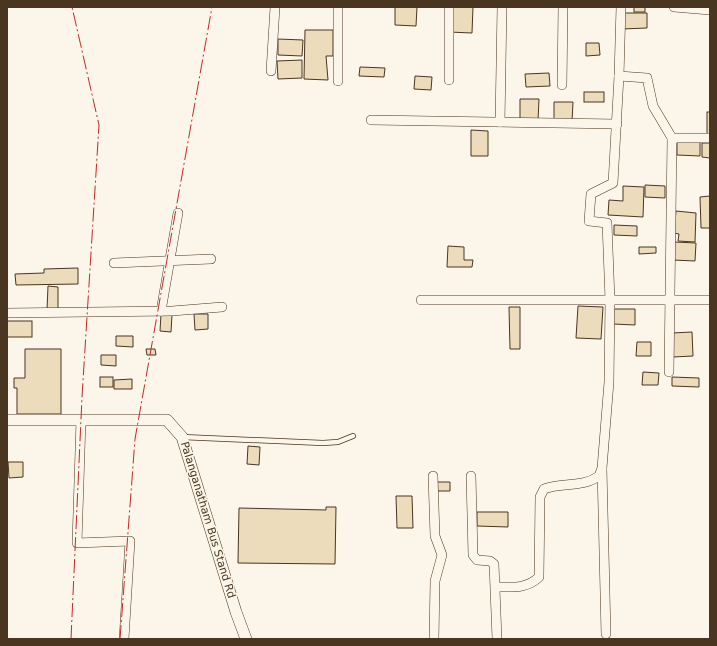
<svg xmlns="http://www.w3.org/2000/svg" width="717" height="646" font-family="'DejaVu Sans',sans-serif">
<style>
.building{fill:#ecdcbc;stroke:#4a3520}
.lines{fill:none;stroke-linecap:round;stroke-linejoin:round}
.service-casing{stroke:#4a3520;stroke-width:6}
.minor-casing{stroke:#4a3520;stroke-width:10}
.tertiary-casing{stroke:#4a3520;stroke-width:12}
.service{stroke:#fbf6e9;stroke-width:4.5}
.minor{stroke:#fbf6e9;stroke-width:9}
.tertiary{stroke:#fbf6e9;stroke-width:11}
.power{stroke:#c62828;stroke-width:1;stroke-dasharray:14 3 2 3;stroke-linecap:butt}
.labels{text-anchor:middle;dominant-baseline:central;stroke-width:3;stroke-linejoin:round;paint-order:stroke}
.street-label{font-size:11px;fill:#4a3520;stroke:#fbf6e9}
</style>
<rect width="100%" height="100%" fill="#fbf6e9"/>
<g class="building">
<path d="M 395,7 L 417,7 L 416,26 L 395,25 Z"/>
<path d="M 449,7 L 473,7 L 472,33 L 449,32 Z"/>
<rect x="634" y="7" width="11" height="5"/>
<path d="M 622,13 L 647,13 L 647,28 L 622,29 Z"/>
<path d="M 305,30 L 333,30 L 333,56 L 326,56 L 328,80 L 304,79 Z"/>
<path d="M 278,39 L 303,40 L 302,56 L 278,55 Z"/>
<path d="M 586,43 L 599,43 L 600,55 L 586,56 Z"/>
<path d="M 302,60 L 302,78 L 278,79 L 277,61 Z"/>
<path d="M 360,67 L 385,68 L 384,77 L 359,76 Z"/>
<path d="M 549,73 L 550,86 L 526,87 L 525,74 Z"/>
<path d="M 415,76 L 432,77 L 431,90 L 414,89 Z"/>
<rect x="584" y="92" width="20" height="10"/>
<path d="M 520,99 L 539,99 L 538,121 L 520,120 Z"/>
<path d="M 554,102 L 573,102 L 572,122 L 554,122 Z"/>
<rect x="707" y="112" width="3" height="22"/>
<path d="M 471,130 L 488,131 L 488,156 L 471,156 Z"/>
<path d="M 677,141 L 700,142 L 700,156 L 677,155 Z"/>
<path d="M 702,143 L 710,143 L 710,158 L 702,157 Z"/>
<path d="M 645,185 L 665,186 L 665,198 L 645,197 Z"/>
<path d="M 623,186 L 644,187 L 643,217 L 608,215 L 609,200 L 623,201 Z"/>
<path d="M 710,196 L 710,228 L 701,228 L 700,197 Z"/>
<path d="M 676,211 L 696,213 L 695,242 L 678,241 L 679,234 L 674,233 Z"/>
<path d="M 614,225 L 637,226 L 637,236 L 614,235 Z"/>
<path d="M 674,242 L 696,243 L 695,261 L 673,260 Z"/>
<path d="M 448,246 L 464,247 L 464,260 L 473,260 L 472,267 L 447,267 Z"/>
<path d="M 639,247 L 656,247 L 656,253 L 639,254 Z"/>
<path d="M 78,268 L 78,284 L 16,285 L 15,274 L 44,273 L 44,269 Z"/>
<path d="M 48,286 L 58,287 L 58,310 L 47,310 Z"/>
<path d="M 578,306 L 603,307 L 601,339 L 576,338 Z"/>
<path d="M 509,307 L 520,307 L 520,349 L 510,349 Z"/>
<path d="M 614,309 L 635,309 L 635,325 L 613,324 Z"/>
<path d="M 161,314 L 172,315 L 171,332 L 160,331 Z"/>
<path d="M 194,314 L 208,314 L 208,329 L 195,330 Z"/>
<rect x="7" y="321" width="25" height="16"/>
<path d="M 692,332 L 693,356 L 673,357 L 672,333 Z"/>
<path d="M 116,336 L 133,336 L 133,347 L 116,346 Z"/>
<path d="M 637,342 L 651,342 L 651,356 L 636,356 Z"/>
<path d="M 25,349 L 61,349 L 61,414 L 17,414 L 17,388 L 14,388 L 14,378 L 25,378 Z"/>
<path d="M 146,349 L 155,349 L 156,355 L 147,355 Z"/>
<path d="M 101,355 L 116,355 L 116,366 L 101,365 Z"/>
<path d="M 643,372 L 659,373 L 658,385 L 642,385 Z"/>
<rect x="100" y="377" width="13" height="10"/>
<path d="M 672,377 L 699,378 L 699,387 L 672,386 Z"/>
<path d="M 132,379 L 132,389 L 114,389 L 114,380 Z"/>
<path d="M 248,446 L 260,447 L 259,465 L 247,464 Z"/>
<path d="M 8,462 L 23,462 L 23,477 L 9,478 Z"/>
<path d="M 434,482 L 450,482 L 450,491 L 435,491 Z"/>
<path d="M 396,496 L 412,496 L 413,528 L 397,528 Z"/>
<path d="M 326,507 L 336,507 L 335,564 L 238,563 L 239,508 L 326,510 Z"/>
<path d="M 477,512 L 508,512 L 508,527 L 477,526 Z"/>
</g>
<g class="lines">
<defs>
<path id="service" d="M 182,437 L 323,443 L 338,442 L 353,436"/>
<g id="minor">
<path d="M 449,7 L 449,80"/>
<path d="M 621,7 L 619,76 L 647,78 L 653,106 L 672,138 L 710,138"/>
<path d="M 674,7 L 710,10"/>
<path d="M 271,71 L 275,7"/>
<path d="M 338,81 L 338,7"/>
<path d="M 562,85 L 563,7"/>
<path d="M 371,120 L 617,124"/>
<path d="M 500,122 L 502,7"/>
<path d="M 114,263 L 211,259"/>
<path d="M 421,300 L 710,300"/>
<path d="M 161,311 L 178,213"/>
<path d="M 7,313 L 172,311 L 222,307"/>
<path d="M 669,372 L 672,138"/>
<path d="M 81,420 L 77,543 L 130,541 L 124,639"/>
<path d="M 602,469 L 606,634"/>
<path d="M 433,476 L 435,536 L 442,555 L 435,581 L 434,639"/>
<path d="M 471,476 L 473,555 L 477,560 L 490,561 L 494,564 L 497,639"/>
<path d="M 496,587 C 512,587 527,589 539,577 L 540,497 L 544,489 C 563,482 582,488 599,476 L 602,468 L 609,382 L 610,300 L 607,223 L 589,221 L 591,194 L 613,183 L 619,76"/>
</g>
<path id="tertiary" d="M 7,420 L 167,420 L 182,437 L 236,612 L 246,639"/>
</defs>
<use href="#service" class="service-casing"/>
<use href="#minor" class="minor-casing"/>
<use href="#tertiary" class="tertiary-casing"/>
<use href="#service" class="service"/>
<use href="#minor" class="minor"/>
<use href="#tertiary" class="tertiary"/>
<g class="power">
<path d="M 71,639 L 82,397 L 99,125 L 72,7"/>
<path d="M 120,639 L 135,439 L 212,7"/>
</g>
</g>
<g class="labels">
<g class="street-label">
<text transform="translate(208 520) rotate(73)">Palanganatham Bus Stand Rd</text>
</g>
</g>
<rect width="717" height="646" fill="none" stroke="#4a3520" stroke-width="16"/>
</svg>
